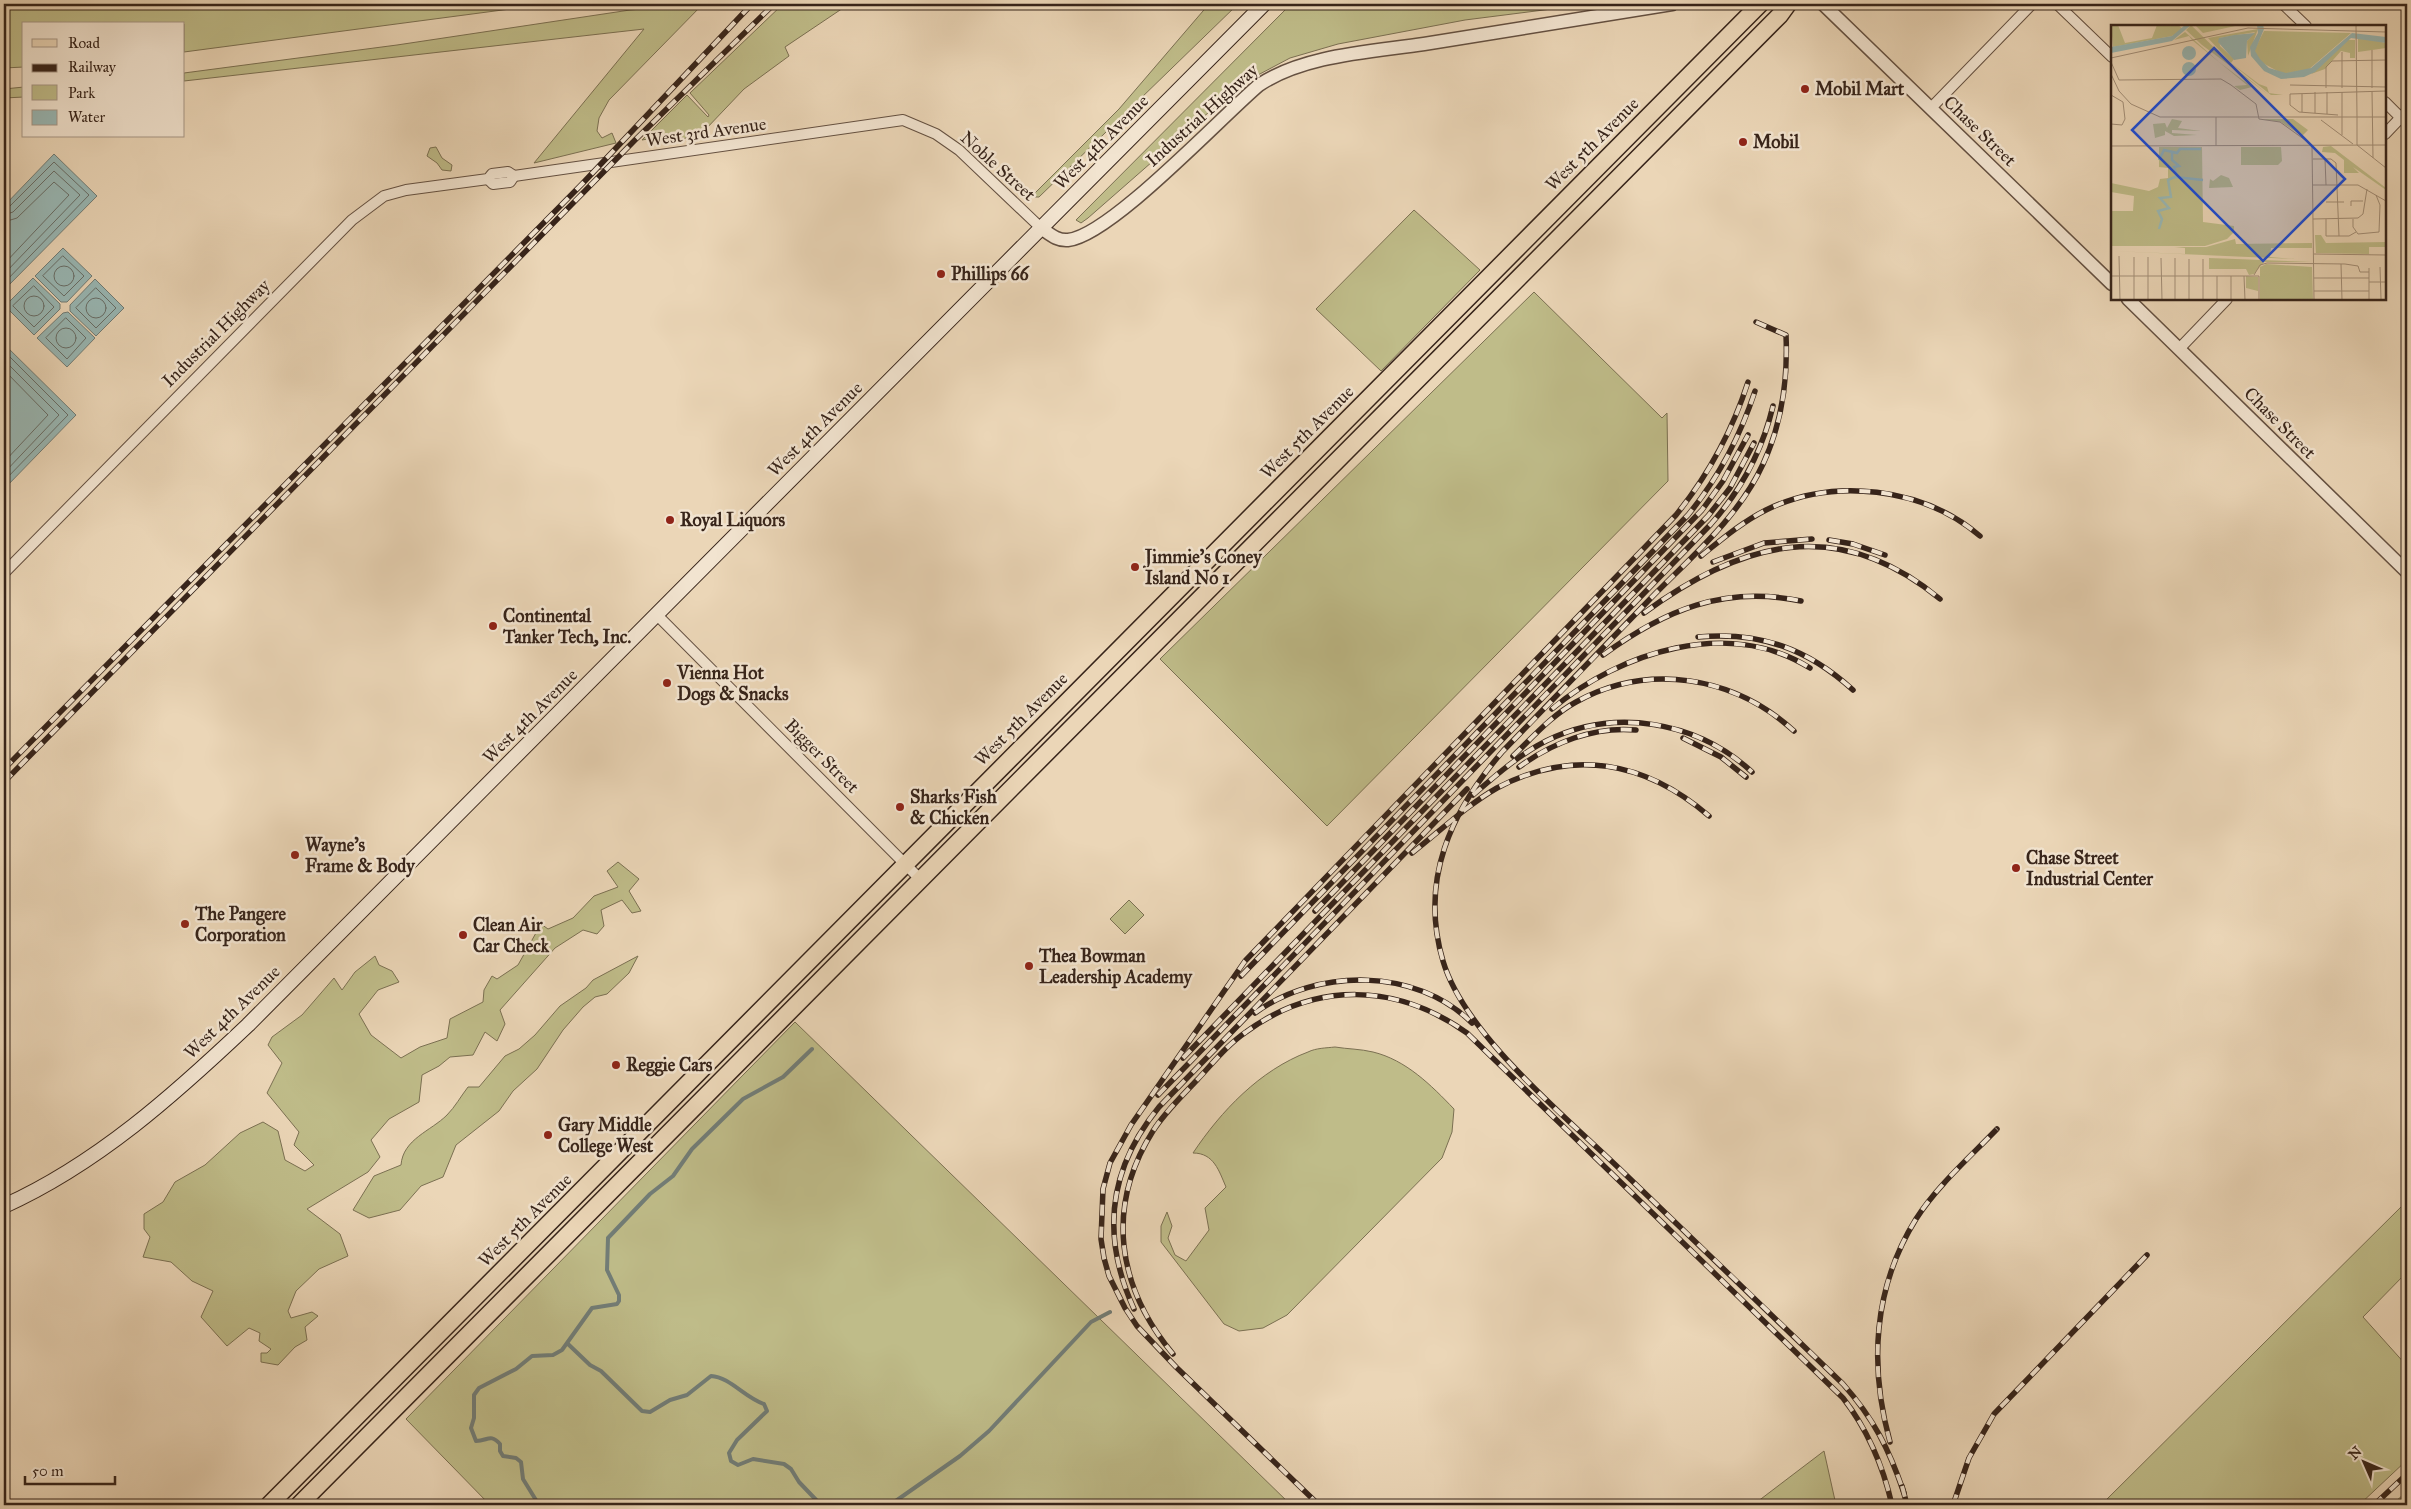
<svg xmlns="http://www.w3.org/2000/svg" width="2411" height="1509" font-family="'IM FELL Great Primer',serif">
<style>
.green{fill:#bfbc89;stroke:#7b7052}
.water{fill:#99b8b5;stroke:#727d77}
.lines{fill:none;stroke-linecap:round;stroke-linejoin:round}
.shore{stroke:#686e68;stroke-width:1}
.stream{stroke:#727d77;stroke-width:4}
.minor-casing{stroke:#645041;stroke-width:12}
.tertiary-casing{stroke:#645041;stroke-width:15}
.secondary-casing{stroke:#37241a;stroke-width:16}
.primary-casing{stroke:#37241a;stroke-width:19}
.minor{stroke:#f2e4d0;stroke-width:10}
.tertiary{stroke:#f2e4d0;stroke-width:12}
.secondary{stroke:#f2e4d0;stroke-width:14}
.primary{stroke:#ebd6b7;stroke-width:16}
.rail-casing{stroke:#37241a;stroke-width:5.5}
.rail{stroke:#f2e4d0;stroke-width:4;stroke-dasharray:11;stroke-linecap:butt}
.poi-dot{fill:#8f2418;stroke:#f2e4d0;stroke-width:2}
.labels{text-anchor:middle;dominant-baseline:central;stroke-width:5;stroke-linejoin:round;paint-order:stroke}
.poi-label{font-size:18px;font-weight:bold;fill:#37241a;stroke:#f2e4d0;text-anchor:start}
.street-label{font-size:18px;fill:#37241a;stroke:#f2e4d0}
.inset-river{fill:none;stroke:#99b8b5;stroke-width:2.5}
.inset-road{fill:none;stroke:#a38f78;stroke-width:1}
.view{fill:#1d4ed8;fill-opacity:0.15;stroke:#1d4ed8;stroke-width:2.5}
.inset-edge{fill:none;stroke:#37241a;stroke-width:2.5}
</style>
<rect width="100%" height="100%" fill="#ebd6b7"/>
<filter id="stains"><feTurbulence type="fractalNoise" baseFrequency=".004" numOctaves="4"/><feColorMatrix values="0 0 0 0 .2 0 0 0 0 .09 0 0 0 0 .02 0 0 0 .5 -.17"/></filter>
<radialGradient id="worn" r=".72"><stop offset=".6" stop-color="#630" stop-opacity="0"/><stop offset="1" stop-color="#630" stop-opacity=".3"/></radialGradient>
<g class="green">
<path d="M 4,4 L 548,4 L 184,52 L 184,24 L 24,24 L 24,67 L 4,68 Z"/>
<path d="M 703,4 L 609,100 L 599,118 L 597,131 L 602,138 L 612,133 L 616,143 L 534,163 L 644,29 L 184,81 L 184,73 L 397,45 L 630,10 Z"/>
<path d="M 783,4 L 849,4 L 785,47 L 789,56 L 744,89 L 705,130 L 703,129 L 684,139 L 676,134 L 642,140 L 687,95 L 708,117 L 709,115 L 690,93 Z"/>
<path d="M 1209,4 L 1238,4 L 1039,197 L 1031,197 L 1119,109 Z"/>
<path d="M 1291,4 L 1591,4 L 1465,20 L 1338,44 L 1290,58 L 1241,84 L 1088,218 L 1081,223 L 1076,220 Z"/>
<path d="M 24,87 L 24,97 L 4,98 L 4,89 Z"/>
<path d="M 436,147 L 442,158 L 452,165 L 451,171 L 442,170 L 437,163 L 427,156 L 430,148 Z"/>
<path d="M 1414,210 L 1480,270 L 1381,371 L 1316,309 Z"/>
<path d="M 1534,292 L 1662,418 L 1667,413 L 1668,481 L 1327,826 L 1160,659 Z"/>
<path d="M 618,862 L 639,879 L 629,891 L 641,911 L 632,913 L 622,900 L 601,910 L 604,926 L 597,934 L 583,930 L 555,948 L 500,1010 L 505,1024 L 497,1041 L 485,1032 L 473,1055 L 450,1057 L 439,1066 L 422,1075 L 419,1102 L 389,1119 L 371,1140 L 380,1157 L 368,1172 L 307,1209 L 340,1234 L 348,1256 L 319,1269 L 296,1291 L 288,1311 L 291,1318 L 312,1312 L 318,1316 L 305,1327 L 307,1340 L 295,1347 L 278,1365 L 261,1362 L 261,1353 L 267,1353 L 271,1349 L 259,1341 L 260,1333 L 249,1328 L 227,1346 L 201,1317 L 213,1291 L 192,1281 L 171,1262 L 143,1257 L 150,1237 L 144,1229 L 144,1214 L 163,1202 L 175,1182 L 205,1165 L 240,1133 L 263,1122 L 278,1131 L 285,1160 L 305,1171 L 314,1165 L 294,1145 L 299,1132 L 267,1093 L 282,1063 L 268,1045 L 272,1037 L 302,1015 L 334,978 L 342,990 L 355,972 L 375,956 L 379,965 L 392,971 L 399,982 L 378,990 L 359,1014 L 371,1035 L 401,1058 L 420,1047 L 447,1038 L 450,1019 L 483,1002 L 484,990 L 492,976 L 497,979 L 518,965 L 541,924 L 548,929 L 573,918 L 594,896 L 618,887 L 607,871 Z"/>
<path d="M 1129,900 L 1144,915 L 1125,934 L 1110,919 Z"/>
<path d="M 638,956 L 629,973 L 607,994 L 595,997 L 583,1007 L 563,1030 L 537,1069 L 513,1091 L 499,1111 L 456,1145 L 443,1177 L 421,1186 L 400,1210 L 369,1218 L 353,1210 L 374,1176 L 401,1165 C 403,1139 431,1131 447,1115 C 455,1107 461,1096 468,1087 L 479,1087 L 505,1056 L 519,1049 L 535,1035 L 560,1006 L 586,988 L 593,980 Z"/>
<path d="M 795,1022 L 1291,1505 L 490,1505 L 406,1419 Z"/>
<path d="M 1335,1047 C 1347,1049 1361,1049 1373,1052 C 1406,1060 1431,1085 1454,1109 L 1452,1132 L 1442,1158 L 1287,1315 L 1263,1328 L 1239,1331 L 1224,1324 L 1161,1242 L 1161,1226 L 1167,1212 L 1172,1226 L 1168,1238 L 1175,1255 L 1186,1261 L 1209,1230 L 1205,1208 L 1226,1187 C 1219,1171 1214,1153 1193,1153 C 1221,1111 1260,1070 1308,1052 C 1316,1048 1326,1048 1335,1047 Z"/>
<path d="M 2407,1201 L 2407,1272 L 2363,1317 L 2407,1366 L 2407,1460 L 2359,1505 L 2101,1505 Z"/>
<path d="M 1824,1451 L 1836,1505 L 1753,1505 Z"/>
<path d="M 2407,1491 L 2407,1505 L 2392,1505 Z"/>
</g>
<g class="water">
<path d="M 54,154 L 97,196 L 4,290 L 4,206 Z"/>
<path d="M 63,248 L 92,276 L 67,302 L 61,302 L 35,276 Z"/>
<path d="M 33,278 L 60,304 L 60,309 L 34,335 L 5,306 Z"/>
<path d="M 95,279 L 124,308 L 96,336 L 70,311 L 70,305 Z"/>
<path d="M 68,312 L 95,338 L 67,367 L 37,338 L 63,313 Z"/>
<path d="M 4,344 L 76,415 L 4,489 Z"/>
</g>
<g class="lines">
<g class="shore">
<path d="M 4,209 L 9,207 L 54,162 L 89,195 L 4,283"/>
<path d="M 4,215 L 13,212 L 54,171 L 80,195 L 4,274"/>
<path d="M 4,222 L 17,218 L 54,182 L 69,195 L 4,264"/>
<path d="M 63,256 L 84,276 L 64,296 L 43,276 Z"/>
<circle cx="64" cy="276" r="10"/>
<path d="M 34,286 L 54,307 L 34,327 L 13,306 Z"/>
<path d="M 96,288 L 116,308 L 96,328 L 76,308 Z"/>
<circle cx="34" cy="306" r="10"/>
<circle cx="96" cy="308" r="10"/>
<path d="M 66,318 L 86,338 L 67,359 L 46,338 Z"/>
<circle cx="66" cy="338" r="10"/>
<path d="M 4,351 L 68,415 L 4,481"/>
<path d="M 4,360 L 59,415 L 4,473"/>
<path d="M 4,370 L 48,415 L 4,462"/>
</g>
<g class="stream">
<path d="M 568,1344 L 590,1365 L 601,1371 L 642,1411 L 650,1412 L 670,1400 L 687,1395 L 711,1376 C 730,1377 745,1398 764,1404 L 767,1411 L 737,1440 L 729,1453 L 731,1461 L 738,1465 L 753,1459 L 784,1464 L 791,1469 L 799,1482 L 821,1505"/>
<path d="M 539,1505 L 523,1479 L 521,1462 L 516,1458 L 503,1456 L 500,1451 L 500,1444 C 490,1433 488,1441 476,1441 L 471,1428 L 474,1418 L 474,1395 L 479,1388 L 516,1369 L 532,1356 L 553,1355 L 562,1350 L 592,1308 L 617,1304 L 619,1301 L 619,1295 L 607,1270 L 608,1238 L 650,1194 L 673,1176 L 692,1149 L 743,1099 L 783,1077 L 812,1049"/>
<path d="M 890,1505 L 960,1456 L 989,1431 L 1091,1322 L 1110,1312"/>
</g>
<defs>
<g id="minor">
<path d="M 2057,4 L 2112,57"/>
<path d="M 2283,4 L 2306,26"/>
<path d="M 2385,102 L 2407,124"/>
<path d="M 1931,108 L 2032,4"/>
<path d="M 2385,134 L 2407,111"/>
<path d="M 514,176 L 903,120 L 936,134 L 959,150 L 1041,228"/>
<path d="M 488,179 L 493,184 L 510,182 L 514,176"/>
<path d="M 2179,349 L 2227,299"/>
<path d="M 4,573 L 352,220 L 384,196 L 406,190 L 488,179 L 492,174 L 508,172 L 514,176"/>
<path d="M 657,615 L 920,879"/>
</g>
<g id="tertiary">
<path d="M 1823,4 L 2112,284"/>
<path d="M 1041,228 C 1050,234 1057,241 1068,240 C 1110,236 1221,117 1259,85 C 1304,55 1370,52 1424,44 C 1506,30 1589,17 1672,4"/>
<path d="M 2128,299 L 2407,572"/>
</g>
<path id="secondary" d="M 4,1206 C 97,1164 174,1095 248,1025 L 1264,4"/>
<g id="primary">
<path d="M 269,1505 L 1760,4"/>
<path d="M 299,1505 L 1780,15 L 1788,4"/>
</g>
</defs>
<use href="#minor" class="minor-casing"/>
<use href="#tertiary" class="tertiary-casing"/>
<use href="#secondary" class="secondary-casing"/>
<use href="#primary" class="primary-casing"/>
<use href="#minor" class="minor"/>
<use href="#tertiary" class="tertiary"/>
<use href="#secondary" class="secondary"/>
<use href="#primary" class="primary"/>
<defs>
<g id="rail">
<path d="M 1756,322 L 1786,335 C 1788,380 1782,423 1763,464 C 1739,517 1691,557 1651,598 C 1602,649 1553,700 1503,751 C 1451,811 1419,880 1443,961 C 1465,1036 1569,1119 1625,1174 C 1698,1244 1771,1314 1843,1384 C 1874,1419 1889,1449 1904,1493"/>
<path d="M 1829,540 L 1853,544 L 1885,555"/>
<path d="M 1701,556 C 1721,540 1742,522 1766,510 C 1833,477 1923,487 1980,536"/>
<path d="M 1713,562 L 1764,543 L 1812,539"/>
<path d="M 1644,613 C 1742,541 1838,515 1940,599"/>
<path d="M 1698,637 C 1760,631 1808,649 1853,690"/>
<path d="M 1603,655 C 1665,610 1724,585 1801,601"/>
<path d="M 1552,709 C 1620,652 1729,617 1810,668"/>
<path d="M 1683,738 L 1721,757 L 1746,777"/>
<path d="M 1513,756 C 1533,737 1552,715 1576,702 C 1648,662 1734,676 1794,731"/>
<path d="M 1519,767 C 1552,743 1594,726 1636,730"/>
<path d="M 4,769 L 583,183 L 752,4"/>
<path d="M 4,782 L 635,140 L 774,4"/>
<path d="M 1473,795 C 1495,776 1520,754 1546,741 C 1614,707 1697,721 1752,772"/>
<path d="M 1412,853 C 1439,832 1467,805 1497,788 C 1573,748 1645,761 1709,816"/>
<path d="M 1315,911 L 1702,510 L 1723,481 L 1748,435"/>
<path d="M 1241,976 L 1688,515 C 1719,477 1740,437 1755,391"/>
<path d="M 1255,1013 C 1317,968 1416,967 1472,1023"/>
<path d="M 1183,1058 L 1708,516 L 1730,488 L 1754,443"/>
<path d="M 1158,1095 L 1711,524 C 1742,489 1762,452 1773,406"/>
<path d="M 1134,1309 C 1101,1237 1108,1169 1159,1107 L 1467,789"/>
<path d="M 1173,1354 C 1117,1287 1105,1207 1153,1131 C 1165,1112 1182,1096 1197,1080 C 1213,1063 1227,1045 1246,1032 C 1316,981 1397,983 1467,1033 L 1843,1398 C 1868,1430 1883,1466 1892,1505"/>
<path d="M 1890,1442 C 1869,1366 1873,1288 1916,1219 C 1937,1186 1970,1157 1997,1129"/>
<path d="M 1902,1486 L 1907,1505"/>
<path d="M 1319,1505 L 1176,1367 L 1137,1326 L 1125,1308 L 1109,1276 L 1104,1258 L 1101,1239 L 1103,1189 L 1110,1163 L 1131,1125 L 1245,961 L 1676,515 C 1709,474 1732,432 1748,382"/>
<path d="M 1953,1505 L 1969,1458 L 1994,1414 L 2147,1255"/>
<path d="M 2374,1505 L 2407,1474"/>
</g>
</defs>
<use href="#rail" class="rail-casing"/>
<use href="#rail" class="rail"/>
</g>
<g class="poi-dot">
<circle cx="1805" cy="89" r="5"/>
<circle cx="1743" cy="142" r="5"/>
<circle cx="941" cy="274" r="5"/>
<circle cx="670" cy="520" r="5"/>
<circle cx="1135" cy="567" r="5"/>
<circle cx="493" cy="626" r="5"/>
<circle cx="667" cy="683" r="5"/>
<circle cx="900" cy="807" r="5"/>
<circle cx="295" cy="855" r="5"/>
<circle cx="2016" cy="868" r="5"/>
<circle cx="185" cy="924" r="5"/>
<circle cx="463" cy="935" r="5"/>
<circle cx="1029" cy="966" r="5"/>
<circle cx="616" cy="1065" r="5"/>
<circle cx="548" cy="1135" r="5"/>
</g>
<g class="labels">
<g class="poi-label">
<text x="1815" y="89">Mobil Mart</text>
<text x="1753" y="142">Mobil</text>
<text x="951" y="274">Phillips 66</text>
<text x="680" y="520">Royal Liquors</text>
<text x="1145" y="557">Jimmie's Coney<tspan x="1145" dy="21">Island No 1</tspan></text>
<text x="503" y="616">Continental<tspan x="503" dy="21">Tanker Tech, Inc.</tspan></text>
<text x="677" y="673">Vienna Hot<tspan x="677" dy="21">Dogs &amp; Snacks</tspan></text>
<text x="910" y="797">Sharks Fish<tspan x="910" dy="21">&amp; Chicken</tspan></text>
<text x="305" y="845">Wayne’s<tspan x="305" dy="21">Frame &amp; Body</tspan></text>
<text x="2026" y="858">Chase Street<tspan x="2026" dy="21">Industrial Center</tspan></text>
<text x="195" y="914">The Pangere<tspan x="195" dy="21">Corporation</tspan></text>
<text x="473" y="925">Clean Air<tspan x="473" dy="21">Car Check</tspan></text>
<text x="1039" y="956">Thea Bowman<tspan x="1039" dy="21">Leadership Academy</tspan></text>
<text x="626" y="1065">Reggie Cars</text>
<text x="558" y="1125">Gary Middle<tspan x="558" dy="21">College West</tspan></text>
</g>
<g class="street-label">
<text transform="translate(1202 115) rotate(-42)">Industrial Highway</text>
<text transform="translate(1980 131) rotate(44)">Chase Street</text>
<text transform="translate(706 132) rotate(-8)">West 3rd Avenue</text>
<text transform="translate(1101 142) rotate(-45)">West 4th Avenue</text>
<text transform="translate(1592 144) rotate(-45)">West 5th Avenue</text>
<text transform="translate(998 166) rotate(42)">Noble Street</text>
<text transform="translate(216 333) rotate(-45)">Industrial Highway</text>
<text transform="translate(2280 423) rotate(45)">Chase Street</text>
<text transform="translate(815 429) rotate(-45)">West 4th Avenue</text>
<text transform="translate(1307 432) rotate(-45)">West 5th Avenue</text>
<text transform="translate(530 716) rotate(-45)">West 4th Avenue</text>
<text transform="translate(1021 719) rotate(-45)">West 5th Avenue</text>
<text transform="translate(822 756) rotate(45)">Bigger Street</text>
<text transform="translate(232 1012) rotate(-44)">West 4th Avenue</text>
<text transform="translate(525 1220) rotate(-45)">West 5th Avenue</text>
</g>
</g>
<g transform="translate(2111 25)">
<rect width="275" height="275" fill="#ebd6b7"/>
<path d="M 0,0 L 7,0 L 14,18 L 41,13 L 46,0 L 67,0 L 72,4 L 61,11 L 2,22 ZM 80,0 L 125,44 L 158,70 L 91,20 L 75,5 ZM 84,0 L 129,0 L 92,8 ZM 147,4 L 137,31 L 136,16 L 144,7 L 108,13 L 109,21 L 123,34 L 120,38 L 148,59 L 156,62 L 158,68 L 172,70 L 160,70 L 131,47 L 121,39 L 97,13 ZM 153,6 L 240,8 L 197,45 L 172,49 L 148,36 L 143,26 ZM 74,7 L 108,37 L 141,62 L 129,65 L 123,61 L 136,60 L 81,15 L 78,11 L 63,15 ZM 247,12 L 275,18 L 275,23 L 247,27 ZM 237,15 L 244,15 L 244,33 L 239,33 L 239,28 L 230,26 L 214,44 L 200,49 ZM 61,94 L 71,96 L 67,103 L 90,106 L 61,105 L 61,108 L 86,110 L 63,111 L 54,106 L 54,110 L 44,113 L 42,99 L 54,98 L 56,103 ZM 149,94 L 182,94 L 197,105 L 191,111 L 170,97 ZM 220,121 L 275,163 L 275,165 L 242,142 L 248,148 L 233,148 L 233,135 L 224,128 L 211,127 L 212,122 ZM 48,122 L 91,122 L 92,197 L 123,201 L 123,207 L 116,214 L 94,221 L 0,221 L 0,186 L 22,186 L 23,171 L 0,167 L 0,158 L 38,166 L 47,162 L 49,154 L 57,153 L 57,143 L 48,142 ZM 130,122 L 170,122 L 171,136 L 167,140 L 130,140 ZM 110,150 L 118,153 L 122,162 L 98,163 L 99,154 L 102,156 ZM 204,210 L 210,210 L 215,218 L 275,217 L 275,222 L 258,222 L 258,229 L 205,228 ZM 124,214 L 125,219 L 201,218 L 201,223 L 160,223 L 159,232 L 185,234 L 0,226 L 74,229 L 74,223 L 64,222 L 95,222 ZM 98,233 L 201,237 L 153,237 L 143,249 L 138,250 L 135,244 L 98,244 ZM 155,239 L 201,242 L 202,275 L 149,275 L 149,242 ZM 135,251 L 147,252 L 147,266 L 135,263 Z" fill="#bfbc89"/>
<path d="M 74,0 L 80,0 L 61,16 L 0,28 L 0,22 L 61,11 ZM 146,0 L 152,0 L 153,4 L 144,26 L 149,34 L 158,43 L 175,48 L 200,43 L 241,8 L 275,12 L 275,18 L 240,13 L 204,47 L 193,52 L 170,54 L 153,46 L 140,31 L 139,22 L 147,8 ZM 144,8 L 136,16 L 135,33 L 123,35 L 107,17 L 108,13 L 123,10 ZM71 28a7 7 0 1 1 14 0a7 7 0 1 1-14 0ZM71 44a7 7 0 1 1 14 0a7 7 0 1 1-14 0Z" fill="#99b8b5"/>
<path class="inset-river" d="M 48,135 L 53,125 L 66,128 L 69,124 L 90,124M 64,152 L 92,155M 48,204 L 51,194 L 47,186 L 58,183 L 49,173 L 60,172 L 57,155 L 66,151 L 63,142 L 68,141 L 61,135 L 61,127"/>
<path class="inset-road" d="M 245,0 L 246,92M 261,25 L 261,63M 231,27 L 231,63M 0,33 L 137,3 L 275,7M 0,37 L 8,55 L 110,54 L 120,60M 0,49 L 8,66 L 20,79 L 49,92 L 275,92M 120,60 L 145,79 L 148,94 L 169,97 L 201,120 L 203,275M 179,60 L 275,62M 215,63 L 215,42 L 221,36 L 275,35M 261,66 L 262,133M 204,67 L 204,88M 231,67 L 231,110M 0,70 L 12,77 L 14,94 L 11,100 L 0,99M 191,87 L 191,69M 216,89 L 216,67M 227,90 L 188,87 L 179,80 L 179,69 L 275,66M 246,92 L 246,120M 210,95 L 242,119M 246,120 L 275,143M 0,121 L 275,120M 105,121 L 105,92M 202,134 L 220,134 L 225,138 L 228,211M 214,134 L 215,160M 202,160 L 247,160 L 275,176M 215,177 L 233,177M 240,181 L 240,176 L 252,176M 202,194 L 247,193 L 252,189 L 256,164M 215,194 L 215,211 L 238,211 L 245,207M 242,194 L 242,202 L 247,209 L 268,207 L 269,180 L 265,170M 203,229 L 275,230M 8,231 L 9,275M 23,232 L 23,275M 37,232 L 37,275M 50,233 L 51,275M 64,233 L 64,275M 78,234 L 78,275M 92,234 L 92,275M 230,239 L 231,275M 269,242 L 270,274M 258,243 L 258,275M 143,250 L 149,240 L 156,238 L 234,239 L 247,241 L 249,247 L 258,247M 0,251 L 148,251M 106,251 L 106,275M 120,251 L 120,275M 133,251 L 134,275M 148,251 L 148,275M 203,253 L 258,253M 258,257 L 275,257M 203,266 L 258,266"/>
<path class="view" d="M 103,23 L 234,154 L 152,236 L 21,105 Z"/>
<rect width="275" height="275" class="inset-edge"/>
</g>
<rect width="2411" height="1509" fill="none" stroke="#ebd6b7" stroke-width="20"/>
<rect x="5" y="5" width="2401" height="1499" fill="none" stroke="#37241a" stroke-width="2.5"/>
<rect x="10" y="10" width="2391" height="1489" fill="none" stroke="#37241a"/>
<rect x="22" y="22" width="162" height="115" fill="#f2e4d0" stroke="#a79787"/>
<rect x="32" y="39" width="25" height="8" fill="#ebd6b7" stroke="#a79787"/>
<text x="68" y="48" font-size="15" fill="#37241a">Road</text>
<rect x="32" y="64" width="25" height="8" fill="#37241a" stroke="#a79787"/>
<text x="68" y="72" font-size="15" fill="#37241a">Railway</text>
<rect x="32" y="85" width="25" height="15" fill="#bfbc89" stroke="#a79787"/>
<text x="68" y="98" font-size="15" fill="#37241a">Park</text>
<rect x="32" y="110" width="25" height="15" fill="#99b8b5" stroke="#a79787"/>
<text x="68" y="122" font-size="15" fill="#37241a">Water</text>
<g transform="translate(2364 1462) rotate(315)" stroke="#f2e4d0" stroke-width="4" paint-order="stroke">
<path d="M0-4L9 19L0 12L-9 19Z" fill="#37241a"/>
<text y="-8" font-size="14" font-weight="bold" text-anchor="middle" fill="#37241a">N</text>
</g>
<path d="M25 1476v8h90v-8" fill="none" stroke="#37241a" stroke-width="2.5"/>
<text x="32" y="1476" font-size="15" fill="#37241a" stroke="#f2e4d0" stroke-width="4" paint-order="stroke">50 m</text>
<rect width="100%" height="100%" filter="url(#stains)"/>
<rect width="100%" height="100%" fill="url(#worn)"/>
</svg>
